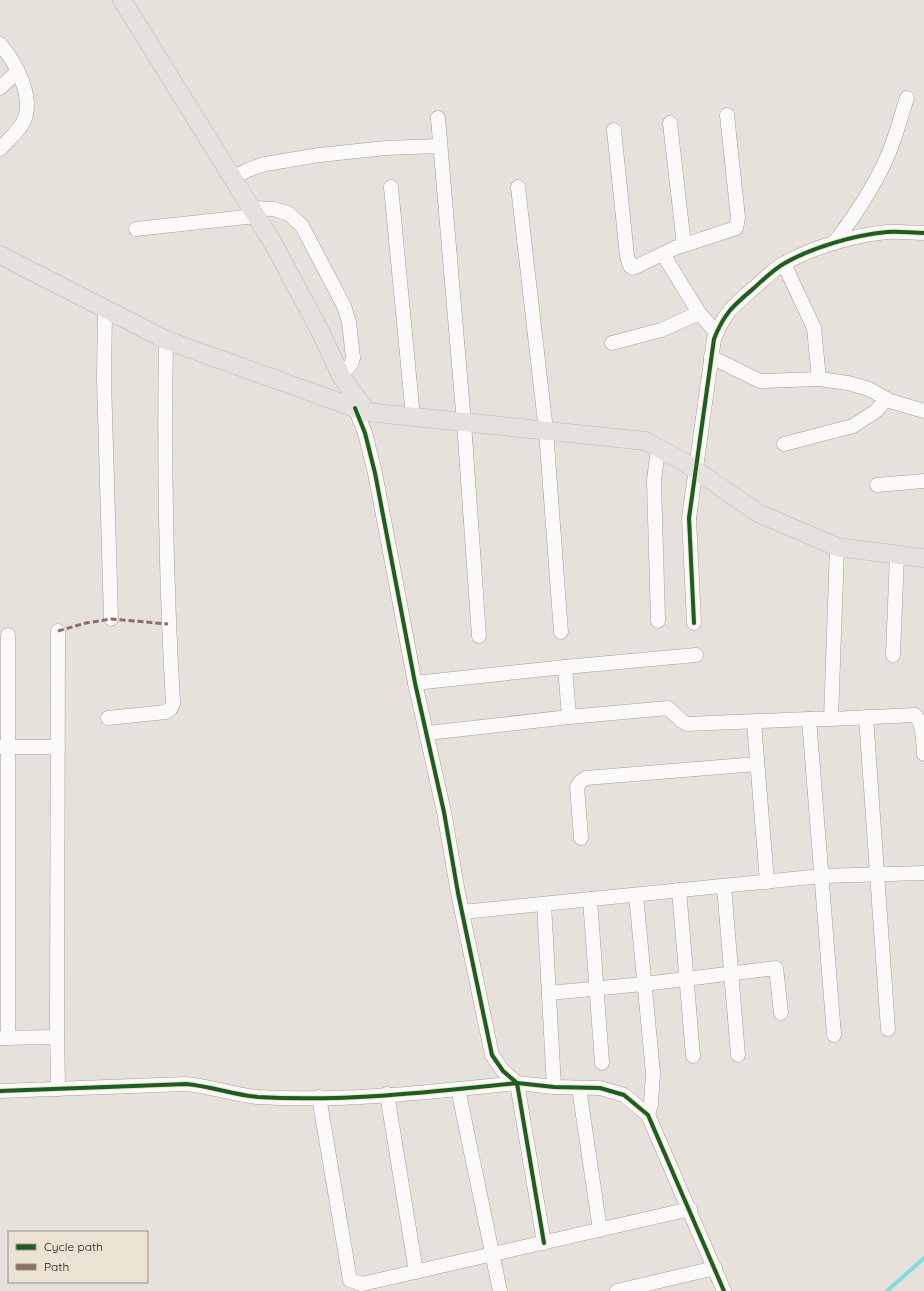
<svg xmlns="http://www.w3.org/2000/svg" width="924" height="1291" font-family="Quicksand,sans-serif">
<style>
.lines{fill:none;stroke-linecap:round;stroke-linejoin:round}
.stream{stroke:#82ddde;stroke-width:4}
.minor-casing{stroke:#a5a09b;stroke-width:15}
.major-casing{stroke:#bfbdb8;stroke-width:19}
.minor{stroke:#fbfaf9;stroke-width:14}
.major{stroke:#e6e1dd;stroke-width:18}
.quiet{stroke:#8d6e63;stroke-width:3;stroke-dasharray:6 3;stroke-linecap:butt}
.cycleway-casing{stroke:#ece2d4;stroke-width:6}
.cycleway{stroke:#1b5e20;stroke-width:4}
</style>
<rect width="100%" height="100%" fill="#e6e1da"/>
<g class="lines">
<path class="stream" d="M 887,1291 L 924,1258"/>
<defs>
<g id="minor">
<path d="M 0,44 C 16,63 34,96 24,121 C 19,131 8,140 0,149"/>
<path d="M 0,88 L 17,72"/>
<path d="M 438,118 L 464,423 L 479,636"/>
<path d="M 670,123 L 684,245"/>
<path d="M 614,130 L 627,256 L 630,266 L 633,268 L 675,248 L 736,228 L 738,218 L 727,115"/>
<path d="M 232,178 L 250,169 L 265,164 L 319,155 L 386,148 L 440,146"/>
<path d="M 391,187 L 413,417"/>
<path d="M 518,187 L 546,431 L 561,632"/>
<path d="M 251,208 L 274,209 L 289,214 L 302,226 L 344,306 L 349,322 L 353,358 L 351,364 L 341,376"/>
<path d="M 136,229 L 256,216"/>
<path d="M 834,243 C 857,213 880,179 893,142 C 898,128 902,113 907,98"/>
<path d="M 663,254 L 699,313 L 716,332"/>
<path d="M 784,264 L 814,328 L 819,379"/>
<path d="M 105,308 L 104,379 L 111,619"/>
<path d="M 612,343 L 661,330 L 699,313"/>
<path d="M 711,357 L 760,381 L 819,379 L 848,383 L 869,389 L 890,401 L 924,411"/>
<path d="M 355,408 L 365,433 L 375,473 L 415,683 L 444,812 L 458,893 L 492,1055 L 503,1071 L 517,1083 L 554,1087 L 600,1088 L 624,1095 L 648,1115 L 724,1291"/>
<path d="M 784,444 L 853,426 L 876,411 L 887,399"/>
<path d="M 877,485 L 924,481"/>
<path d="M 658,621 L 654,481 L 658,448"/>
<path d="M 694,623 L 689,518 L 714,339 C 724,313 734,305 754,288 C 764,279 774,269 785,263 C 813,247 855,235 887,232 C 899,231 912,233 924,233"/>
<path d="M 58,631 L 57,1024 L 58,1089"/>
<path d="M 893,655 L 897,555"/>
<path d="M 565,667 L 569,717"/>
<path d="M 415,683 L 565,667 L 696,655"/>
<path d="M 866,717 L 888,1029"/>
<path d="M 108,718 L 166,712 L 171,708 L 173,703 C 166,582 164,461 166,340"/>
<path d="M 831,719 L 915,715 C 924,723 923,742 924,754"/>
<path d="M 754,722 L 767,882"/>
<path d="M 428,733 L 569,717 L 668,708 L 682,721 L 687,724 L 809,719"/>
<path d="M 0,747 L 58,747"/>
<path d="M 581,838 L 577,787 L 581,781 L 586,778 L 757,764"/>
<path d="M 724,886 L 738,1055"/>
<path d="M 679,890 L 693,1056"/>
<path d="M 636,895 L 653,1073 L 651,1104 L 648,1115"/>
<path d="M 590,899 L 602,1063"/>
<path d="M 544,904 L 554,1087"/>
<path d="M 462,912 L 822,876 L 924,873"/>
<path d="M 549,993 L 644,984 L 776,968 L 781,1013"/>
<path d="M 834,1035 L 809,719 L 831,719 L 837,547"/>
<path d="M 0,1038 L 57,1037"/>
<path d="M 8,1038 L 8,635"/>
<path d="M 579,1088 L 600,1230"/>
<path d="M 458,1089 L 500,1291"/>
<path d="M 0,1091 L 186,1084 C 210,1086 234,1095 258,1097 C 342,1102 433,1092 517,1083 L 544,1243"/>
<path d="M 387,1094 L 416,1272"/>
<path d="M 319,1097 L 350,1280 L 362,1284 L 690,1209"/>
<path d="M 617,1291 L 715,1268"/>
</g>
<g id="major">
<path d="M 122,0 L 273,243 L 320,331 L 341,376 L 367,412"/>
<path d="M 0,255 L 166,340 L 355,408 L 367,412 L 645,441 L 684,462 L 758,513 L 837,547 L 924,558"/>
</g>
</defs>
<use href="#minor" class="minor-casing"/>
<use href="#major" class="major-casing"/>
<use href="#minor" class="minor"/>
<use href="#major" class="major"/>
<path class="quiet" d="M 58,631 L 86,623 L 111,619 L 168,624"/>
<defs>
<g id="cycleway">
<path d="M 355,408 L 365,433 L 375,473 L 415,683 L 444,812 L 458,893 L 492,1055 L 503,1071 L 517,1083 L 554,1087 L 600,1088 L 624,1095 L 648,1115 L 724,1291"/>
<path d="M 694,623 L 689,518 L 714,339 C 724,313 734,305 754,288 C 764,279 774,269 785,263 C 813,247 855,235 887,232 C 899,231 912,233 924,233"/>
<path d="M 0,1091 L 186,1084 C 210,1086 234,1095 258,1097 C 342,1102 433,1092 517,1083 L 544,1243"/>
</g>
</defs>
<use href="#cycleway" class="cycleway-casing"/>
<use href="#cycleway" class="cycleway"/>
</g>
<rect x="8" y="1231" width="140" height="52" fill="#ece2d4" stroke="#979085"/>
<rect x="16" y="1244" width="20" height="6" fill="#1b5e20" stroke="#979085"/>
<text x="44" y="1251" font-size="12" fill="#18140f">Cycle path</text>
<rect x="16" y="1264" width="20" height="6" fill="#8d6e63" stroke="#979085"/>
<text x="44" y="1271" font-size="12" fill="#18140f">Path</text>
</svg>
